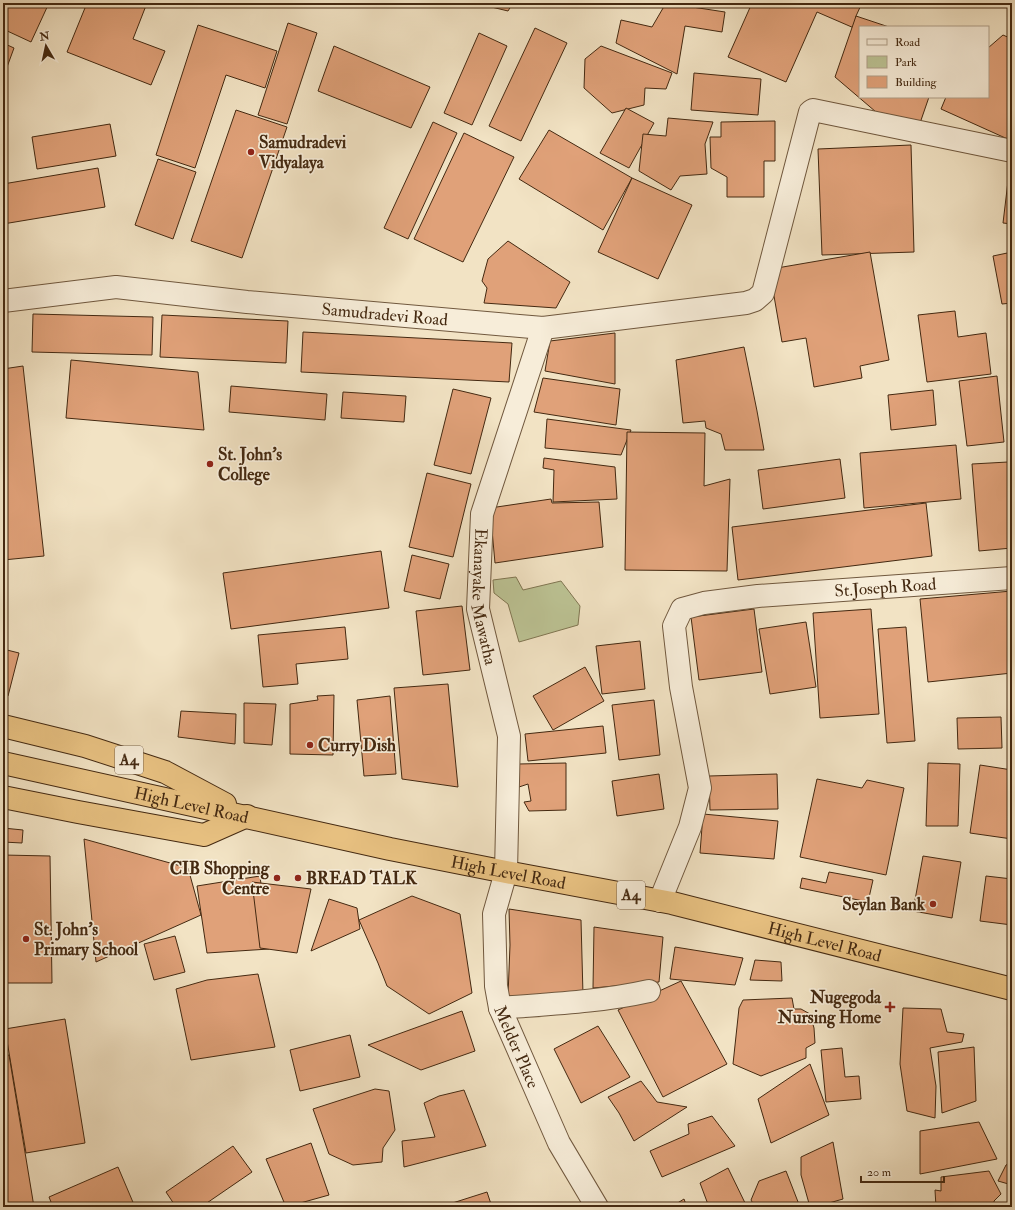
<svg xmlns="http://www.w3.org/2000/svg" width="1015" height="1210" font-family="'IM FELL Double Pica',serif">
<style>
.green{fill:#bcc394;stroke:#807652}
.building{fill:#e0a179;stroke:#442911}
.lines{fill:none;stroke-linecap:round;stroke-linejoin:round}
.minor-casing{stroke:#70583e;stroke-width:24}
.trunk-casing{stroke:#442911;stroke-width:24}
.minor{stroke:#f7edd9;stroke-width:22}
.trunk{stroke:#e9c282;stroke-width:22}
.poi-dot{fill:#8f2418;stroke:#f7edd9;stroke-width:1.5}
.labels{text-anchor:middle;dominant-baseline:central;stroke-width:3.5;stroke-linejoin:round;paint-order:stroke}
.shield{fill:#f7edd9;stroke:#7a644d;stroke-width:1}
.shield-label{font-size:16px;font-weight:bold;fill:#442911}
.poi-label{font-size:17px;font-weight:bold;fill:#442911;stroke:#f7edd9;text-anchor:start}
.street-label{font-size:17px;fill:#442911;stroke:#f7edd9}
</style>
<rect width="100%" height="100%" fill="#f2e3c4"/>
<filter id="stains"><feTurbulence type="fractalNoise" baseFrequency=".005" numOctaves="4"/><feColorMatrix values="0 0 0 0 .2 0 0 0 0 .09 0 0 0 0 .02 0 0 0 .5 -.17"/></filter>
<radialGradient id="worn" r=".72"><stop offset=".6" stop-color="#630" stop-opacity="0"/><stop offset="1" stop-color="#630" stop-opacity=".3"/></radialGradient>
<path class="green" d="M 516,577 L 523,590 L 561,581 L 580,606 L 578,625 L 519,642 L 508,604 L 494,593 L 493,580 Z"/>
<g class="building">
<path d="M 3,3 L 49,3 L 31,42 L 3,29 Z"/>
<path d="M 87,3 L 147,3 L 133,39 L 165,51 L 151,85 L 67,52 Z"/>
<path d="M 475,3 L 513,3 L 508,11 Z"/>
<path d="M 666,3 L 725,12 L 722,32 L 685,26 L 677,74 L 616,43 L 621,20 L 652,27 Z"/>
<path d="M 752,3 L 862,3 L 856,16 L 854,28 L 817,12 L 786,82 L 728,57 Z"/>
<path d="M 856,16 L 889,27 L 860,27 L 860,97 L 929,97 L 919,126 L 876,112 L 835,77 Z"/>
<path d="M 288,23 L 317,33 L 287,124 L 258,115 Z"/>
<path d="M 198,25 L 277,51 L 265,88 L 226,75 L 195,168 L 156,155 Z"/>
<path d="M 535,28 L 567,43 L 521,141 L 489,126 Z"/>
<path d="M 479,33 L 507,46 L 472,125 L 444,113 Z"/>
<path d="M 1003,35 L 1012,39 L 1012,141 L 941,109 L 946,97 L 988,97 L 988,48 Z"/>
<path d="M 3,43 L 14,48 L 3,78 Z"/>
<path d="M 334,46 L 430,87 L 411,128 L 318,91 Z"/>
<path d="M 601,46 L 672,73 L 666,89 L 645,88 L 644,105 L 612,113 L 584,88 L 585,59 Z"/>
<path d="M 694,73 L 761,79 L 758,115 L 691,110 Z"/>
<path d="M 626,108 L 654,123 L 629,168 L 600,153 Z"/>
<path d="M 236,110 L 287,127 L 242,258 L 191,241 Z"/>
<path d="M 668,118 L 713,122 L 705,144 L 707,174 L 680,176 L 671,190 L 639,171 L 643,134 L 666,136 Z"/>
<path d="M 775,121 L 775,161 L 764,161 L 764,197 L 727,197 L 727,177 L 711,168 L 710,137 L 721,137 L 721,122 Z"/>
<path d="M 433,122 L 457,133 L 408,239 L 384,228 Z"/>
<path d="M 110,124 L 116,156 L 37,169 L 32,137 Z"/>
<path d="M 549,130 L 632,178 L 603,230 L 519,179 Z"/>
<path d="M 464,133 L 514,157 L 463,262 L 414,239 Z"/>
<path d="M 911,145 L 914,252 L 822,255 L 818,149 Z"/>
<path d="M 1011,156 L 1012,156 L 1012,224 L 1003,223 Z"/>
<path d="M 158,159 L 196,172 L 173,239 L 135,225 Z"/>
<path d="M 98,168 L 105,207 L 3,224 L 3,184 Z"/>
<path d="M 632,178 L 692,205 L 658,279 L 598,252 Z"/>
<path d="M 508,241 L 570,282 L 556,308 L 484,303 L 487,288 L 482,281 L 488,259 Z"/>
<path d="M 3,252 L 7,274 L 3,275 Z"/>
<path d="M 870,252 L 889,360 L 860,366 L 862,378 L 814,387 L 806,338 L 782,342 L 770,273 L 777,268 Z"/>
<path d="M 1012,252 L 1012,303 L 1002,304 L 993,256 Z"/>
<path d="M 955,311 L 958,337 L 986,333 L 991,374 L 927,382 L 918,315 Z"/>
<path d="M 33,314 L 153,317 L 152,355 L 32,352 Z"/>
<path d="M 162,315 L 288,321 L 286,363 L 160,357 Z"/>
<path d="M 303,332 L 512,343 L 509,382 L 301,372 Z"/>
<path d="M 615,333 L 615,384 L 545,371 L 550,341 Z"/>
<path d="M 744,347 L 757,411 L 764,450 L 725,450 L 721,434 L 706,428 L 705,421 L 683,423 L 676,360 Z"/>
<path d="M 71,360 L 198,372 L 204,430 L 66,418 Z"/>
<path d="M 23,366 L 44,556 L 3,560 L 3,369 Z"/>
<path d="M 997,376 L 1004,442 L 967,446 L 959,381 Z"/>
<path d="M 543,378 L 620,389 L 616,425 L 534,412 Z"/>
<path d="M 231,386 L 327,394 L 325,420 L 229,412 Z"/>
<path d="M 453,389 L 491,398 L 471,474 L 434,465 Z"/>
<path d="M 933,390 L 936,425 L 891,430 L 888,395 Z"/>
<path d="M 343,392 L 406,396 L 404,422 L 341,418 Z"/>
<path d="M 547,419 L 631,430 L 621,455 L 545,448 Z"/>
<path d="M 627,432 L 705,433 L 704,486 L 730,479 L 727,571 L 625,570 Z"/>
<path d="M 956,445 L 961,499 L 864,508 L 860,453 Z"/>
<path d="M 544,458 L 615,467 L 617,499 L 553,502 L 554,470 L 543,468 Z"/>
<path d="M 840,459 L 845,498 L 763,509 L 758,470 Z"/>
<path d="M 1008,462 L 1012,510 L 1012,548 L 979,551 L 972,464 Z"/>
<path d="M 427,473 L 471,484 L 453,557 L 409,547 Z"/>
<path d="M 551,499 L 552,503 L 599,502 L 603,547 L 495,563 L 490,508 Z"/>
<path d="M 926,503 L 932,556 L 738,580 L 732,527 Z"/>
<path d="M 381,551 L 389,608 L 231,629 L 223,573 Z"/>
<path d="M 412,555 L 449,564 L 440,599 L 404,591 Z"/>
<path d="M 1012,591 L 1012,673 L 928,682 L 920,599 Z"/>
<path d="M 462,606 L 470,670 L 423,675 L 416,611 Z"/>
<path d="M 754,609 L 762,672 L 699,680 L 691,617 Z"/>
<path d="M 871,609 L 879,714 L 820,718 L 813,613 Z"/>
<path d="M 806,622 L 816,687 L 770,694 L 759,629 Z"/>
<path d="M 345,627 L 348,659 L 296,664 L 298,684 L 263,687 L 258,635 Z"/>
<path d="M 906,627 L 915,741 L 887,743 L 878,629 Z"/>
<path d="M 640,641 L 645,689 L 602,694 L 596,646 Z"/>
<path d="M 3,649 L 19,653 L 8,696 L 3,695 Z"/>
<path d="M 585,667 L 604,701 L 553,730 L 533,696 Z"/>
<path d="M 448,684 L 458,787 L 402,779 L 394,688 Z"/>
<path d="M 334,695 L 333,755 L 290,754 L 290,704 L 318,700 L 317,696 Z"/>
<path d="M 390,696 L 396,774 L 364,776 L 357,700 Z"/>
<path d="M 654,700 L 660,755 L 619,760 L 612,705 Z"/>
<path d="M 244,703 L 276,704 L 272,745 L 244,743 Z"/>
<path d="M 181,711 L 236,714 L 235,744 L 178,737 Z"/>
<path d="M 1001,717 L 1002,748 L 958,749 L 957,718 Z"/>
<path d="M 603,726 L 606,753 L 528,761 L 525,734 Z"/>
<path d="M 566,763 L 566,810 L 529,811 L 524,802 L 531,801 L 528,784 L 516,788 L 518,764 Z"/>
<path d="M 928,763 L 960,764 L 958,826 L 926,826 Z"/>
<path d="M 980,765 L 1012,770 L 1012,839 L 970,833 Z"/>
<path d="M 659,774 L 664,809 L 617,816 L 612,781 Z"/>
<path d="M 777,774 L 778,809 L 710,810 L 709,776 Z"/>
<path d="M 817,779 L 862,788 L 867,780 L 904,788 L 886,875 L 800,857 Z"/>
<path d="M 703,814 L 778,821 L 774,859 L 700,853 Z"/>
<path d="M 3,828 L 23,830 L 22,843 L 3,842 Z"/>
<path d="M 84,839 L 188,868 L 201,915 L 96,962 Z"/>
<path d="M 3,855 L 50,856 L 52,983 L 3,983 Z"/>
<path d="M 923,856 L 961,862 L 952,918 L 913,911 Z"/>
<path d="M 829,872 L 873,880 L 868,902 L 800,888 L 802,878 L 826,883 Z"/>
<path d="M 260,876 L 269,949 L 207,953 L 197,886 Z"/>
<path d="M 986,876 L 1012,879 L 1012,925 L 980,921 Z"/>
<path d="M 252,882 L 311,889 L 297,953 L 260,948 Z"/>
<path d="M 412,896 L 460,914 L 472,993 L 429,1014 L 387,986 L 378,963 L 359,920 Z"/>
<path d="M 329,899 L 357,908 L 360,929 L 311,951 Z"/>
<path d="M 509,909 L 581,920 L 583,995 L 508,996 L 510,945 Z"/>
<path d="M 594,927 L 663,937 L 659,982 L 593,988 Z"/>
<path d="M 175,936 L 185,972 L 154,980 L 144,944 Z"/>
<path d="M 675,947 L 743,958 L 735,985 L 670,979 Z"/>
<path d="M 755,960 L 781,962 L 782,981 L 750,980 Z"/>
<path d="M 258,974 L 275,1047 L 191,1060 L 176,989 L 207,980 Z"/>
<path d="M 681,981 L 727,1064 L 663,1097 L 618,1010 Z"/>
<path d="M 792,998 L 794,1009 L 801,1009 L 810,1014 L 814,1028 L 815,1043 L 806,1048 L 806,1058 L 761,1076 L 733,1064 L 739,1008 L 743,1000 Z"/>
<path d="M 903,1008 L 941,1009 L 947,1032 L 964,1034 L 962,1042 L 930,1048 L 936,1086 L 935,1118 L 907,1111 L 900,1064 Z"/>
<path d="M 462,1011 L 475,1051 L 421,1070 L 368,1045 Z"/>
<path d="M 65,1019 L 85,1143 L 26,1153 L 5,1029 Z"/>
<path d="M 598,1026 L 630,1077 L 581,1103 L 554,1049 Z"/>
<path d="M 350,1035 L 360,1077 L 300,1091 L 290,1050 Z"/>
<path d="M 1012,1039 L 1012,1082 L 1011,1082 L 1009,1055 L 1012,1049 L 1010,1040 Z"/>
<path d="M 974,1047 L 976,1101 L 942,1113 L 938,1052 Z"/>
<path d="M 842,1048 L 845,1077 L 859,1076 L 861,1099 L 826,1102 L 821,1050 Z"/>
<path d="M 9,1055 L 34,1207 L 3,1207 L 3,1056 Z"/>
<path d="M 810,1064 L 829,1115 L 771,1143 L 758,1099 Z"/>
<path d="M 641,1081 L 657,1102 L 687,1107 L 634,1141 L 619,1113 L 608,1097 Z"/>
<path d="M 375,1089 L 389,1091 L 395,1130 L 383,1148 L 382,1162 L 353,1165 L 329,1154 L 313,1109 Z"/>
<path d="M 464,1090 L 486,1146 L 404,1167 L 402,1141 L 435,1137 L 424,1103 L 439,1096 Z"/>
<path d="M 712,1116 L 735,1146 L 662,1177 L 650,1151 L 689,1134 L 688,1124 Z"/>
<path d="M 979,1122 L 997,1159 L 920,1174 L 920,1131 Z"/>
<path d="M 833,1142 L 843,1199 L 815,1207 L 810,1207 L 801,1175 L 801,1157 Z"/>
<path d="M 311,1143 L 329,1195 L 286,1207 L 266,1159 Z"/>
<path d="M 233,1146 L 252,1172 L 201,1207 L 176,1207 L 166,1192 Z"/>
<path d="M 1012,1162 L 1012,1185 L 998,1181 L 1006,1165 Z"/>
<path d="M 118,1167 L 135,1207 L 53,1207 L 49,1197 Z"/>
<path d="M 728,1168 L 747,1207 L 709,1207 L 700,1183 Z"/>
<path d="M 786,1171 L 800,1207 L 755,1207 L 751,1200 L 759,1181 Z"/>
<path d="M 989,1171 L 1001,1194 L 994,1201 L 994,1207 L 936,1207 L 935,1190 L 941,1191 L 941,1177 Z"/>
<path d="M 487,1192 L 492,1207 L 440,1207 Z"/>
<path d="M 684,1199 L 687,1207 L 671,1207 Z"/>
</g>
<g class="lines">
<defs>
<g id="minor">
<path id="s1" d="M 3,301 L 116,287 L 247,302 L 543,328 L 746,303 L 755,300 L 763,293 L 810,112 L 813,110 L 1012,151"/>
<path id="s2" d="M 543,328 L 482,514 L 478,609 L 509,736 L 506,872 L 494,914 L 496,986 L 500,1008 L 559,1143 L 597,1207"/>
<path id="s3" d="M 660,901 L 690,827 L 700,788 L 681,687 L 674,626 L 682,609 L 704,603 L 758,596 L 1012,578"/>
<path d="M 500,1008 C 549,1004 600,1002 649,991"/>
</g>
<g id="trunk">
<path d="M 3,726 L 85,746 L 165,772 L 225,804"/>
<path id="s4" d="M 3,763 L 390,849 L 506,872 L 672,903 L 1012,989"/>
<path d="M 3,797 L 78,812 L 204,835 L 247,816"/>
</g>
</defs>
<use href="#minor" class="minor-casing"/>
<use href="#trunk" class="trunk-casing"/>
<use href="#minor" class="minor"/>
<use href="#trunk" class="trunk"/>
</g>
<g class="poi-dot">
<circle cx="251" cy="152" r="4"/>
<circle cx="210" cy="464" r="4"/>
<circle cx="310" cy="745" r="4"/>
<circle cx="277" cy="878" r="4"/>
<circle cx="298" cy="878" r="4"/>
<circle cx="933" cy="904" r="4"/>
<circle cx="26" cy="939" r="4"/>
<path d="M888 1001h4v4h4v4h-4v4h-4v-4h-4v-4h4z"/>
</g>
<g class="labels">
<g class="shield">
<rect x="115" y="746" width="28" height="28" rx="3"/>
<rect x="617" y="881" width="28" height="28" rx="3"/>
</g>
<g class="shield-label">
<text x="129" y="760">A4</text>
<text x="631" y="895">A4</text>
</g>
<g class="poi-label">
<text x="259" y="142">Samudradevi<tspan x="259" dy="20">Vidyalaya</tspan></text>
<text x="218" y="454">St. John's<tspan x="218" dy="20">College</tspan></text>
<text x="318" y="745">Curry Dish</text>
<text x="269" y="868" text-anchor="end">CIB Shopping<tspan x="269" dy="20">Centre</tspan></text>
<text x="306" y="878">BREAD TALK</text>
<text x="925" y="904" text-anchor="end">Seylan Bank</text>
<text x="34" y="929">St. John's<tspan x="34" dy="20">Primary School</tspan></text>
<text x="881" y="997" text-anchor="end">Nugegoda<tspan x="881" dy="20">Nursing Home</tspan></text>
</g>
<g class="street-label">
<text stroke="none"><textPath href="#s1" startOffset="384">Samudradevi Road</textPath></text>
<text stroke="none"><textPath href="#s3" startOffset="508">St.Joseph Road</textPath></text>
<text stroke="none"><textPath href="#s2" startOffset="279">Ekanayake Mawatha</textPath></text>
<text stroke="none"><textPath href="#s4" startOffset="193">High Level Road</textPath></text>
<text stroke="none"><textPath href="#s4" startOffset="517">High Level Road</textPath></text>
<text stroke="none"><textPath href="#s4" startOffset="841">High Level Road</textPath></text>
<text stroke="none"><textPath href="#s2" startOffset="738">Melder Place</textPath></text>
</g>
</g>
<rect width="1015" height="1210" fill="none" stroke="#f2e3c4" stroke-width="16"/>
<rect x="4" y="4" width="1007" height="1202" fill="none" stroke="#442911" stroke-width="2"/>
<rect x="8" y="8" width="999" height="1194" fill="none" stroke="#442911"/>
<rect x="859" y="26" width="130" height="72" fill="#f7edd9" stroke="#af9f89"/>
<rect x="867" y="39" width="20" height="6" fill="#f7edd9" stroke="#af9f89"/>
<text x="895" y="46" font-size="12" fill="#442911">Road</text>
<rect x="867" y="56" width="20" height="12" fill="#bcc394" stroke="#af9f89"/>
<text x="895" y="66" font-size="12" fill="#442911">Park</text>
<rect x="867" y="76" width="20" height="12" fill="#e0a179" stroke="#af9f89"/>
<text x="895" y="86" font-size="12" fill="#442911">Building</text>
<g transform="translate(46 46) rotate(351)" stroke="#f7edd9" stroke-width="3" paint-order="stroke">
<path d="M0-3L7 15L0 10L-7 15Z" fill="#442911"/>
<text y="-6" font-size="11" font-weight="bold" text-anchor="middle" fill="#442911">N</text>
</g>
<path d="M861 1176v6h83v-6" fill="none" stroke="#442911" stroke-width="2"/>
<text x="867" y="1176" font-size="12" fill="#442911" stroke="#f7edd9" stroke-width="3" paint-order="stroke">20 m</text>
<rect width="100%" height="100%" filter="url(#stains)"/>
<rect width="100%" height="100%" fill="url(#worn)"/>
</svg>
